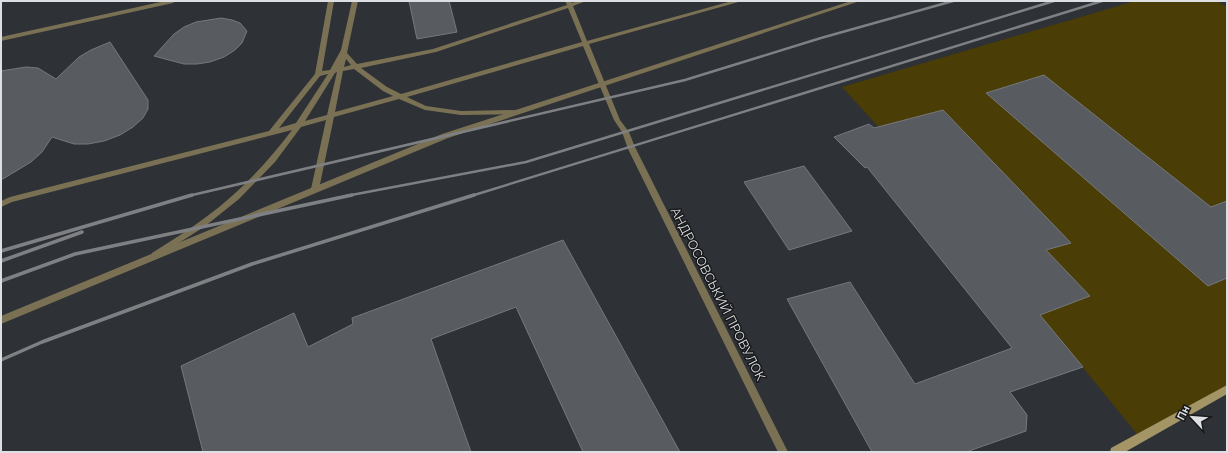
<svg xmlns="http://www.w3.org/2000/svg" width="1228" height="453" font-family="Raleway,sans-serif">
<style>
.green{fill:#4a3d05}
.building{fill:#585b5f;stroke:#75787d}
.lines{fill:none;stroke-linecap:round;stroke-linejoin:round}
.service{fill:#7a7154;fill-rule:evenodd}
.minor{fill:#7a7154;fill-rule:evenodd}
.secondary{fill:#a39566;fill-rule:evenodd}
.rail-far1{stroke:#7e8084;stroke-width:2.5}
.rail{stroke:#7e8084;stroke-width:3.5}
.labels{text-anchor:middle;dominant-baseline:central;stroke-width:3;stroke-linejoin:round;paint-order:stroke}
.street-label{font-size:13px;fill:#dddfe2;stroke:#18191b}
</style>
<rect width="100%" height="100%" fill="#2e3135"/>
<path class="green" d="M 1135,1 L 1216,1 L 1227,7 L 1227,386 L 1137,434 C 1041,316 945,198 842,87 Z"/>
<g class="building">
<path d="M 409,1 L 449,1 L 457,32 L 417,39 Z"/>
<path d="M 221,18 L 232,20 L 240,23 L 247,31 L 242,43 L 235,50 L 224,57 L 210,62 L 197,64 L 184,64 L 154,56 L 174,34 L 184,27 L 196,22 Z"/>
<path d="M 110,42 L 148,100 L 148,109 L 143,118 L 133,127 L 120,135 L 104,141 L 88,144 L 74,144 L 52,137 L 42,152 L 31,162 L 1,180 L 1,71 L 26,67 L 38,68 L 56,79 L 79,57 L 91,50 Z"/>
<path d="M 1044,75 L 1211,207 L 1227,201 L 1227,278 L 1208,286 L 986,93 Z"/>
<path d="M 943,110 L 1071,243 L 1046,250 L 1090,296 L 1040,315 L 1083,367 L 1010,392 L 1027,415 L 1026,431 L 966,452 L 872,452 L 787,299 L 850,282 L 915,384 L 1012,348 L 867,167 L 865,168 L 834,137 L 869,124 L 874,128 Z"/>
<path d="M 804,166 L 852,231 L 789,250 L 744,182 Z"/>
<path d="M 563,240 L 680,452 L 583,452 L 516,307 L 431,339 L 471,452 L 203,452 L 181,366 L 294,313 L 308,347 L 353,324 L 352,318 Z"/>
</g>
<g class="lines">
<g class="service">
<path d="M 165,1 L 176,1 L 173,3 L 1,41 L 1,37 Z"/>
<path d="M 328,1 L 334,1 L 322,71 L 330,70 L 341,50 L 352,1 L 358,1 L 347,53 L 357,64 L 433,49 L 567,5 L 565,1 L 571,1 L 572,3 L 577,1 L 586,1 L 573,6 L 587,41 L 732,1 L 742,1 L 589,44 L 620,120 L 629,132 L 635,147 L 631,150 L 628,149 L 622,132 L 614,120 L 583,46 L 407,97 L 426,106 L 461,111 L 516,110 L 519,112 L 518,114 L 461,115 L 425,110 L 399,99 L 334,117 L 319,189 L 315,192 L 311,189 L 326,120 L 301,127 L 275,162 L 239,199 L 204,227 L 155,258 L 152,257 L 151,255 L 152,253 C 170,241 189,230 206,217 C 239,193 268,162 292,130 L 12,202 L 1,207 L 1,201 L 10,197 L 269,131 L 315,74 ZM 568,8 L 582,42 L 401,94 L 387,87 L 361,68 L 436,52 ZM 346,59 L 351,65 L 344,67 ZM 354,69 L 383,91 L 393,96 L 335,112 L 343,71 ZM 337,72 L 327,115 L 305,121 L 335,73 ZM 328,74 L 296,123 L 279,128 L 320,76 Z"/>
</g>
<g class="minor">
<path d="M 851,1 L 860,1 L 448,138 L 1,324 L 1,316 L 442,134 Z"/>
<path d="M 631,144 L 635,147 L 788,452 L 778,452 L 627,147 Z"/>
</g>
<path class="secondary" d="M 1227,385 L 1227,394 L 1125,452 L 1110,452 L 1111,448 Z"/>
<g class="rail-far1">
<path d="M 188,196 L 685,80 L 821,38 L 953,1"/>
<path d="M 346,196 L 526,162 L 1054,1"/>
<path d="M 471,196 L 1102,1"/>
</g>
<g class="rail">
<path d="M 1,251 L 192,195"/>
<path d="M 1,261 L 82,232"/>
<path d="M 1,281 L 75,254 L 352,195"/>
<path d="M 1,360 L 42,342 L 252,264 L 474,195"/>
</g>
</g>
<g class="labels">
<g class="street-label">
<text transform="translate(718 294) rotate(63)">АНДРОСОВСЬКИЙ ПРОВУЛОК</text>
</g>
</g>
<rect width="1228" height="453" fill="none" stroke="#dddfe2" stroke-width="4"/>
<g transform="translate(1192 417) rotate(296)" stroke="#18191b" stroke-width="3" paint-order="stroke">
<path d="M0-3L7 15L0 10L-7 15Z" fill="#dddfe2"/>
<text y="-6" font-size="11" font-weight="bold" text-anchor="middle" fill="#dddfe2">Пн</text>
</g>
</svg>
